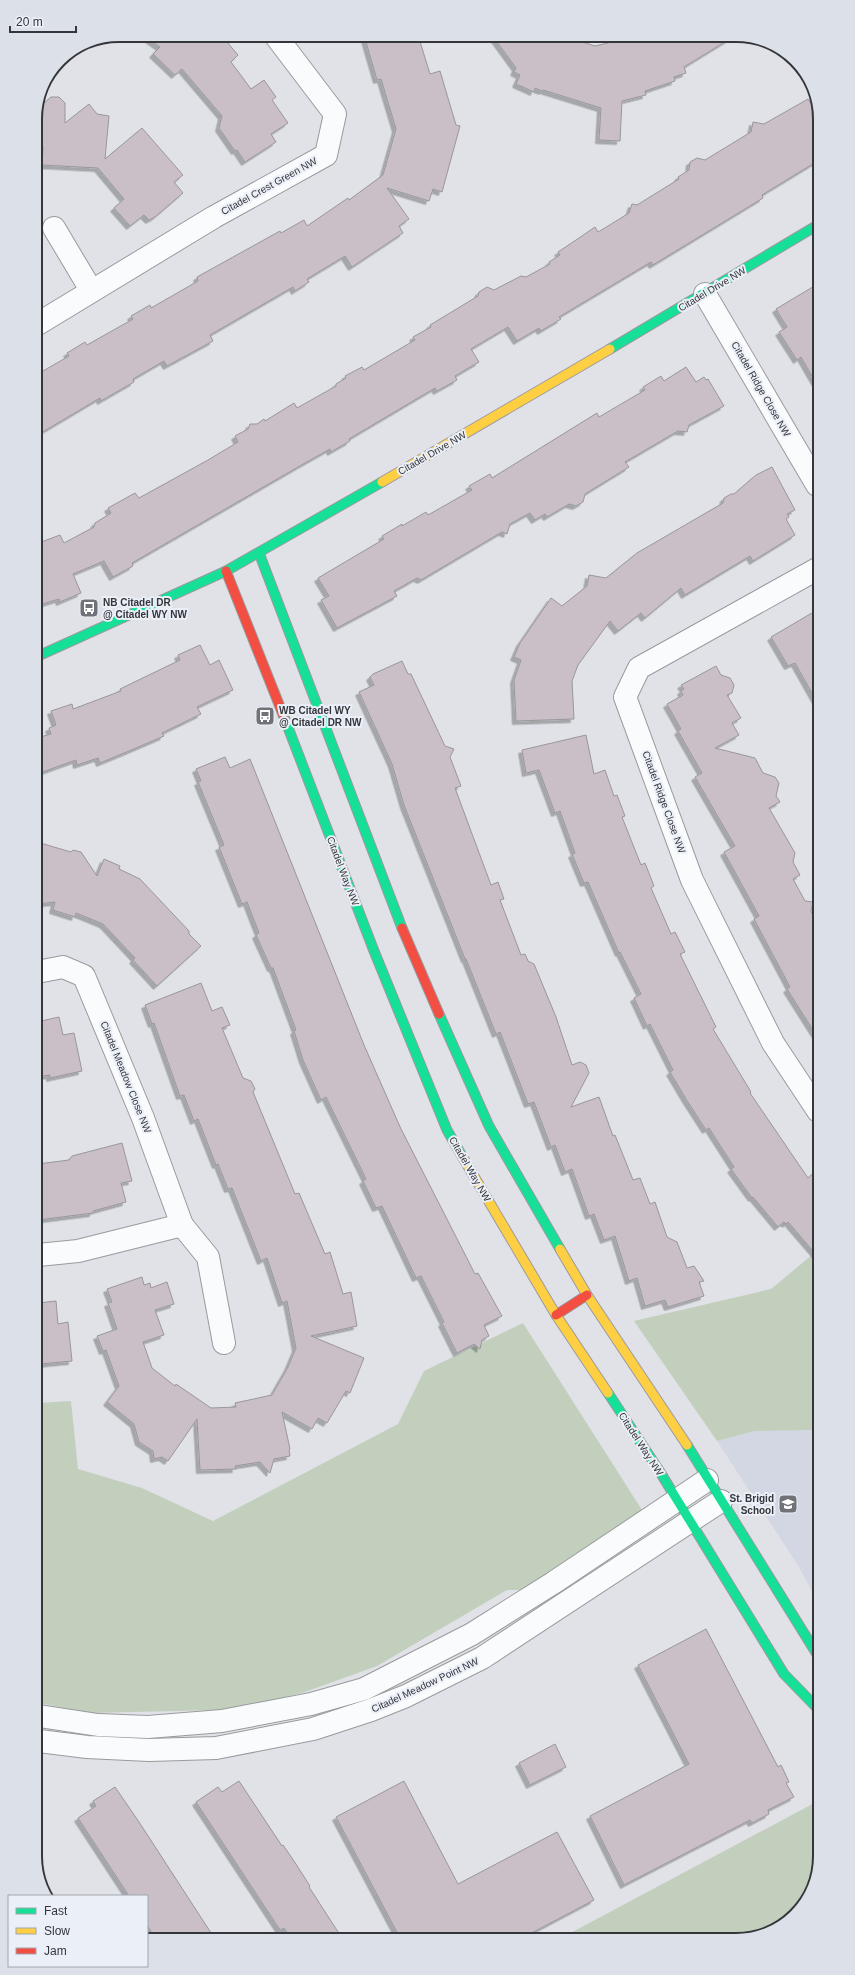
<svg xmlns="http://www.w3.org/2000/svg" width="855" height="1975" font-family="Helvetica,sans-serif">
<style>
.built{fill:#d3d7e3}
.green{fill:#c2cfbd}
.building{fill:#cabec7;stroke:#98979a;filter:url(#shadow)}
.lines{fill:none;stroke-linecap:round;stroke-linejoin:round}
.street-casing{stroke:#9a9a9e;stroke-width:24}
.fast-casing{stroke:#9a9a9e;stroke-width:11}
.slow-casing{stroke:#9a9a9e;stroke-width:11}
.jam-casing{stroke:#9a9a9e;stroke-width:11}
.street{stroke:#fafbfc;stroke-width:22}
.fast{stroke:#16e098;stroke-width:9}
.slow{stroke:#ffcf43;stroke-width:9}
.jam{stroke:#f24e42;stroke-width:9}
.labels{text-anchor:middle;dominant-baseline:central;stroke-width:4;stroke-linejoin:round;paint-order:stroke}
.street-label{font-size:10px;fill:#35363a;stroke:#ebeff8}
.poi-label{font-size:10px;font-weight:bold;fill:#35363a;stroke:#ebeff8;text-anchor:start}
.rim{fill:none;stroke:#35363a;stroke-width:2}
</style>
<defs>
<filter id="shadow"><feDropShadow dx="-3.5" dy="3.5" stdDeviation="0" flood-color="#0004"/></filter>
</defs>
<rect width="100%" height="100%" fill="#e1e2e8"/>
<path class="built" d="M 819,1430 L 819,1605 L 799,1567 L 717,1441 L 755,1431 Z"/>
<g class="green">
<path d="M 818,1250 L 819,1430 L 755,1431 L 717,1441 L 634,1321 L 771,1289 Z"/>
<path d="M 523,1323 L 642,1510 L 521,1590 L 507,1590 L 377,1666 L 305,1692 L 262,1703 L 220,1710 L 90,1713 L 39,1703 L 38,1403 L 71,1401 L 78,1469 L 142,1488 L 213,1521 L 398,1424 L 424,1371 Z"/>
<path d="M 820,1800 L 820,1856 L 803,1907 L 763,1936 L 563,1937 Z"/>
</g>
<g class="building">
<path d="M 143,35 L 221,35 L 238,55 L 231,62 L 251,89 L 264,80 L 276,97 L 272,100 L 288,123 L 271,134 L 276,142 L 245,162 L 237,150 L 235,151 L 219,128 L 222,116 L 182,69 L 175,75 L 153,54 L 160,47 Z"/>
<path d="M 364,35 L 418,35 L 430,74 L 440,71 L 456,125 L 460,126 L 442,192 L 433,189 L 429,201 L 387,188 L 409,219 L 399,226 L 403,233 L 352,267 L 345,256 L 307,279 L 309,282 L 295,291 L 293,287 L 210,335 L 213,341 L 167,366 L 164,361 L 133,379 L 134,382 L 101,401 L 100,398 L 36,436 L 36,375 L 69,356 L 67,353 L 85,342 L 87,345 L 133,319 L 131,316 L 150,305 L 151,308 L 198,281 L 197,277 L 280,231 L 281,233 L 304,220 L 307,226 L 348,198 L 349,200 L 383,175 L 396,129 L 381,79 L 377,80 Z"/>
<path d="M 492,35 L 518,35 L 528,42 L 531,35 L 560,35 L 595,46 L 641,35 L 736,35 L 684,67 L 686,73 L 674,77 L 675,81 L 645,91 L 646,95 L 622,101 L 620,141 L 599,140 L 601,108 L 543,90 L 542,91 L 535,88 L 534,92 L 516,84 L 520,75 L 514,72 L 516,68 Z"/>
<path d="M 51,97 L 59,97 L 65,103 L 65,123 L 89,104 L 97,114 L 109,116 L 105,159 L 142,128 L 183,175 L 174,182 L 183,193 L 155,217 L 149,220 L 144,215 L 130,226 L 114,208 L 124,199 L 98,168 L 42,165 L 43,147 L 37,147 L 37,143 L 35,143 L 35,114 L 38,103 L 44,103 Z"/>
<path d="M 808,99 L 816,112 L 816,162 L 762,195 L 763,198 L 653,265 L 651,262 L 559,317 L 561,319 L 541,331 L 539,328 L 517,341 L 508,327 L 471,349 L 479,362 L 455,376 L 457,380 L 437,391 L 435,388 L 349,439 L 350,441 L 331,452 L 330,449 L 305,463 L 132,563 L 133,566 L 113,577 L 104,561 L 73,574 L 81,593 L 60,602 L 59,599 L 36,606 L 36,544 L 60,535 L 64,543 L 94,527 L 95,523 L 111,513 L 108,508 L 135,493 L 139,498 L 208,460 L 238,442 L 235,436 L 248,429 L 250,424 L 257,424 L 264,419 L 265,421 L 294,403 L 297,408 L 336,386 L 336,384 L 346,378 L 345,376 L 362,367 L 364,370 L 415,340 L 413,337 L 431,327 L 430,325 L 478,296 L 479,292 L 487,287 L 494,290 L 521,276 L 526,277 L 550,264 L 549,262 L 560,255 L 558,252 L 579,238 L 595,227 L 598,232 L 608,226 L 629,213 L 632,204 L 637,205 L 679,179 L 678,177 L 689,170 L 690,162 L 697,158 L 705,160 L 751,132 L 753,122 L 764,124 Z"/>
<path d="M 816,285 L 816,383 L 801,357 L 797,360 L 779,332 L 787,327 L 776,309 Z"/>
<path d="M 686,367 L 696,382 L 704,377 L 706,380 L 708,379 L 724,406 L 689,425 L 687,432 L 678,431 L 625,462 L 629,467 L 585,494 L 583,502 L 576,506 L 569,504 L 547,517 L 545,514 L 535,520 L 530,513 L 510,524 L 507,534 L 502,532 L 421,580 L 417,578 L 394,591 L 397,596 L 337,628 L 321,600 L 329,596 L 318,578 L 384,539 L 382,536 L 402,524 L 402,526 L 426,512 L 428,515 L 472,490 L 469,486 L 490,474 L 492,478 L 597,413 L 599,417 L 645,390 L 643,387 L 661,376 L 664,381 Z"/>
<path d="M 772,467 L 795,510 L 787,514 L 789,517 L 786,519 L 795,535 L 753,561 L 750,556 L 685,595 L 681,588 L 645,618 L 641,613 L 618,631 L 610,621 L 578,665 L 572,681 L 574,719 L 516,721 L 514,680 L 521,660 L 514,657 L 520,643 L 551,598 L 562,606 L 587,586 L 589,575 L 606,578 L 637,553 L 723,503 L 724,498 L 731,494 L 734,494 L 756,475 Z"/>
<path d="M 817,610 L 817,702 L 795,663 L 788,666 L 771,637 Z"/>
<path d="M 200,645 L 210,665 L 219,660 L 233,690 L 197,707 L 201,714 L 162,733 L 164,736 L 129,751 L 100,763 L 98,758 L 77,765 L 76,760 L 37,774 L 37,738 L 51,734 L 49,728 L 56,725 L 51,711 L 72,704 L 73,709 L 121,691 L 120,689 L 180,660 L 178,655 Z"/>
<path d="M 402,661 L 408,674 L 411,674 L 445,746 L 454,749 L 450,757 L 461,786 L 455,788 L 491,885 L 498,882 L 504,899 L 500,900 L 521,955 L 525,954 L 528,961 L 534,964 L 556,1017 L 572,1065 L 580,1062 L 586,1065 L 589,1073 L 571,1107 L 599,1097 L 613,1136 L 615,1135 L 633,1180 L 640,1178 L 650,1204 L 655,1202 L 667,1237 L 677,1242 L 687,1268 L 694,1266 L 704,1281 L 699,1282 L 704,1296 L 668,1307 L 665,1300 L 645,1306 L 637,1278 L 629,1281 L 615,1236 L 604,1240 L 594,1214 L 589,1216 L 572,1169 L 565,1172 L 555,1145 L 551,1147 L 534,1102 L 528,1104 L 500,1032 L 496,1034 L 466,959 L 465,959 L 404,805 L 392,764 L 359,692 L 374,685 L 370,677 L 373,674 Z"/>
<path d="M 716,666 L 721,675 L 730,678 L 734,685 L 732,693 L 727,695 L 741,718 L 732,723 L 739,735 L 715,748 L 755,758 L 763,773 L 775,777 L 779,783 L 776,796 L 780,802 L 769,808 L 795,853 L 793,862 L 800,875 L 793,879 L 805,901 L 813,902 L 811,911 L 818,927 L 818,1038 L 787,989 L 790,987 L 754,919 L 759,916 L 724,852 L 735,846 L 695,777 L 702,773 L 678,731 L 681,729 L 667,704 L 683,695 L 681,691 L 684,689 L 681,685 Z"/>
<path d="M 586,735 L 594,774 L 605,770 L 614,796 L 617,795 L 625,816 L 622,817 L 641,865 L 645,863 L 654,886 L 651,888 L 671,934 L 675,932 L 685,952 L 680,954 L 716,1027 L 713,1029 L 751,1092 L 750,1093 L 808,1178 L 818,1169 L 819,1258 L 788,1222 L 786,1224 L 784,1222 L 778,1227 L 753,1197 L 752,1198 L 731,1169 L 734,1167 L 709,1128 L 706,1130 L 686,1099 L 670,1072 L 673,1070 L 650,1024 L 647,1026 L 634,998 L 641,994 L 620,952 L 619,953 L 588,882 L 584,883 L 572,854 L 575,853 L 560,811 L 555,813 L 539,770 L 526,773 L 522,750 Z"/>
<path d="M 225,757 L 230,768 L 250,759 L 364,1045 L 401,1129 L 475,1274 L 478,1273 L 502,1316 L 484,1325 L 489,1336 L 482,1340 L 480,1349 L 474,1344 L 457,1353 L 442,1323 L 444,1322 L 421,1276 L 416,1278 L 382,1206 L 376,1208 L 363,1181 L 366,1179 L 345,1136 L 326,1097 L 321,1100 L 303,1060 L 294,1031 L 296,1030 L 273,968 L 271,968 L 256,935 L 259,933 L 247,902 L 242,904 L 219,847 L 224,845 L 198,782 L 201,781 L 196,769 Z"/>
<path d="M 37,842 L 71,852 L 73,850 L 81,852 L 97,876 L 104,859 L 120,866 L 119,869 L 140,879 L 189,931 L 189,934 L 201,946 L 157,986 L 133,960 L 135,958 L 103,924 L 76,913 L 75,917 L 53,910 L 55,902 L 37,904 Z"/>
<path d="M 201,983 L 212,1011 L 222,1007 L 230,1025 L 222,1028 L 243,1078 L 251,1081 L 255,1089 L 253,1092 L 295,1194 L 299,1193 L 325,1254 L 330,1252 L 343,1294 L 351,1292 L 357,1326 L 311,1336 L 364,1358 L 350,1393 L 346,1391 L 327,1423 L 318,1418 L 312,1429 L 282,1412 L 290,1449 L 289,1450 L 290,1456 L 274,1459 L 270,1473 L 260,1462 L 235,1466 L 236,1469 L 200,1470 L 197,1419 L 168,1461 L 162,1457 L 154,1459 L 153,1451 L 139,1442 L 134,1424 L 107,1402 L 119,1386 L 106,1350 L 103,1351 L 97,1336 L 117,1329 L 108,1303 L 112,1302 L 107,1289 L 142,1277 L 144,1285 L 150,1283 L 151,1288 L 167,1282 L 174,1304 L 155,1310 L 164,1335 L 143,1342 L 152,1368 L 175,1386 L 176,1384 L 211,1408 L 236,1407 L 235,1403 L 272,1395 L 288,1367 L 296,1348 L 287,1301 L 282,1303 L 267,1258 L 261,1261 L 232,1188 L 228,1189 L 218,1164 L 216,1165 L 198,1119 L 194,1121 L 184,1095 L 180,1096 L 154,1023 L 152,1024 L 145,1005 Z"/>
<path d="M 59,1017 L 63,1035 L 74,1033 L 82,1071 L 50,1078 L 50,1075 L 37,1077 L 37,1022 Z"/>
<path d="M 122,1143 L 132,1181 L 121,1183 L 126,1202 L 93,1211 L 93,1213 L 38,1220 L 38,1164 L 69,1160 L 72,1156 Z"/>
<path d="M 56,1301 L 58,1324 L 68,1322 L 72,1361 L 40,1364 L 38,1303 Z"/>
<path d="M 706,1629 L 778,1767 L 781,1765 L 789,1782 L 786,1783 L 794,1797 L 768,1810 L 769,1814 L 752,1823 L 750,1820 L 624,1885 L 590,1816 L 689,1764 L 638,1665 Z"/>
<path d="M 555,1744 L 566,1767 L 530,1785 L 519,1763 Z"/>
<path d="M 239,1781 L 282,1846 L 283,1845 L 292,1858 L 310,1886 L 309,1887 L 342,1938 L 291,1939 L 284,1928 L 280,1930 L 196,1802 L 218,1787 L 222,1792 Z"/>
<path d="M 404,1781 L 458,1884 L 557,1832 L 594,1900 L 524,1937 L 400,1938 L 336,1817 Z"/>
<path d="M 115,1787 L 139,1822 L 215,1939 L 156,1940 L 147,1925 L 147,1896 L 129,1896 L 78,1818 L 96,1806 L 93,1801 Z"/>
</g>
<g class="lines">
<defs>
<g id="street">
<path d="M 54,228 L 91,290"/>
<path d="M 705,294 L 817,485"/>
<path d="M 36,325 L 214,217 L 326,155 L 335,114 L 275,35"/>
<path d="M 817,569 L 639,668 L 625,697 L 692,880 L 773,1043 L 818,1111"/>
<path d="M 37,972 L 63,967 L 84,976 L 143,1118 L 182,1225 L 78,1251 L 38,1255"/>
<path d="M 182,1225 L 208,1257 L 224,1343"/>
<path d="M 39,1716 L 98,1725 L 148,1727 L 222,1721 L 311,1704 L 364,1689 L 472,1634 L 553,1583 L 707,1480"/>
<path d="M 39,1741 L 87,1747 L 149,1750 L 216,1748 L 313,1729 L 371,1710 L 406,1696 L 482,1658 L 721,1501"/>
</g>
<g id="fast">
<path d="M 610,349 L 816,226"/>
<path d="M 259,553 L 402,928"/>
<path d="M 36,657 L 226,571 L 382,482"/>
<path d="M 284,717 L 374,951 L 447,1130 L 462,1156"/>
<path d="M 439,1014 L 489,1126 L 560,1249"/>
<path d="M 608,1393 L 660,1472 L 784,1674 L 820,1711"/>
<path d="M 687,1445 L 820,1659"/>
</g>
<g id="slow">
<path d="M 382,482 L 610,349"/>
<path d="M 462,1156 L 556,1315 L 608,1393"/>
<path d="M 560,1249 L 587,1295 L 687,1445"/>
</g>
<g id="jam">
<path d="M 226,571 L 284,717"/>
<path d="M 402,928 L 439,1014"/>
<path d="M 556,1315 L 587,1295"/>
</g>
</defs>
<use href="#street" class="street-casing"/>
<use href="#fast" class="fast-casing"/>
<use href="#slow" class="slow-casing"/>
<use href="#jam" class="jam-casing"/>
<use href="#street" class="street"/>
<use href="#fast" class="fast"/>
<use href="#slow" class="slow"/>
<use href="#jam" class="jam"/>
</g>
<defs>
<symbol id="bus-square" viewBox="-11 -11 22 22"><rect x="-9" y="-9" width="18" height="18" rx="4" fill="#717277" stroke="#ebeff8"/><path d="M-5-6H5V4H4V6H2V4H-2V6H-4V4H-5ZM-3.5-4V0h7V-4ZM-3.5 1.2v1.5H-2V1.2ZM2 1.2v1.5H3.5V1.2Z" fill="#fff"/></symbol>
<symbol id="school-square" viewBox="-11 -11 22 22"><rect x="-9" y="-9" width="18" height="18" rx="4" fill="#717277" stroke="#ebeff8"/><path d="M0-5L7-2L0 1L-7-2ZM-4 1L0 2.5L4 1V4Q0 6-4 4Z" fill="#fff"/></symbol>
</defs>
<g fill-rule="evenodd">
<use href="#bus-square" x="78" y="597" width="22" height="22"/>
<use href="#bus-square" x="254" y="705" width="22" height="22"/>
<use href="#school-square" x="777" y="1493" width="22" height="22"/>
</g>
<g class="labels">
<g class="street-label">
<text transform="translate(269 186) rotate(-29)">Citadel Crest Green NW</text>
<text transform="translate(712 289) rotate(-31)">Citadel Drive NW</text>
<text transform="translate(761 389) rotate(60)">Citadel Ridge Close NW</text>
<text transform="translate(432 453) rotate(-30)">Citadel Drive NW</text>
<text transform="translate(664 802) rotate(70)">Citadel Ridge Close NW</text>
<text transform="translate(343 871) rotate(69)">Citadel Way NW</text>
<text transform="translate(126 1077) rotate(68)">Citadel Meadow Close NW</text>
<text transform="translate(470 1169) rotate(60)">Citadel Way NW</text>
<text transform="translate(641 1444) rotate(57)">Citadel Way NW</text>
<text transform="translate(425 1685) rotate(-25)">Citadel Meadow Point NW</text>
</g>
<g class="poi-label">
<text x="103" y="602">NB Citadel DR<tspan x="103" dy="12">@ Citadel WY NW</tspan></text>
<text x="279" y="710">WB Citadel WY<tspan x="279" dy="12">@ Citadel DR NW</tspan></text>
<text x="774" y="1498" text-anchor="end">St. Brigid<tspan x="774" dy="12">School</tspan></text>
</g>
</g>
<path d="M0 0H855V1975H0ZM119 42H736A77 77 0 0 1 813 119V1856A77 77 0 0 1 736 1933H119A77 77 0 0 1 42 1856V119A77 77 0 0 1 119 42Z" fill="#dce0e9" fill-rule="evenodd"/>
<path class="rim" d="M119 42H736A77 77 0 0 1 813 119V1856A77 77 0 0 1 736 1933H119A77 77 0 0 1 42 1856V119A77 77 0 0 1 119 42Z"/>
<rect x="8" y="1895" width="140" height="72" fill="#ebeff8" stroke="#a2a5ac"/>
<rect x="16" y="1908" width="20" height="6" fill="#16e098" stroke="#a2a5ac"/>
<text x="44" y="1915" font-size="12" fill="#35363a">Fast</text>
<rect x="16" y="1928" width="20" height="6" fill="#ffcf43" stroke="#a2a5ac"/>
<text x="44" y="1935" font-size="12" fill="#35363a">Slow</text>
<rect x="16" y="1948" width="20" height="6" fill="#f24e42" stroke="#a2a5ac"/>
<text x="44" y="1955" font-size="12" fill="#35363a">Jam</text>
<path d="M10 26v6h66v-6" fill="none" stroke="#35363a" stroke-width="2"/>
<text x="16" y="26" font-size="12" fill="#35363a" stroke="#ebeff8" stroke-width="3" paint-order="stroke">20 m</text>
</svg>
